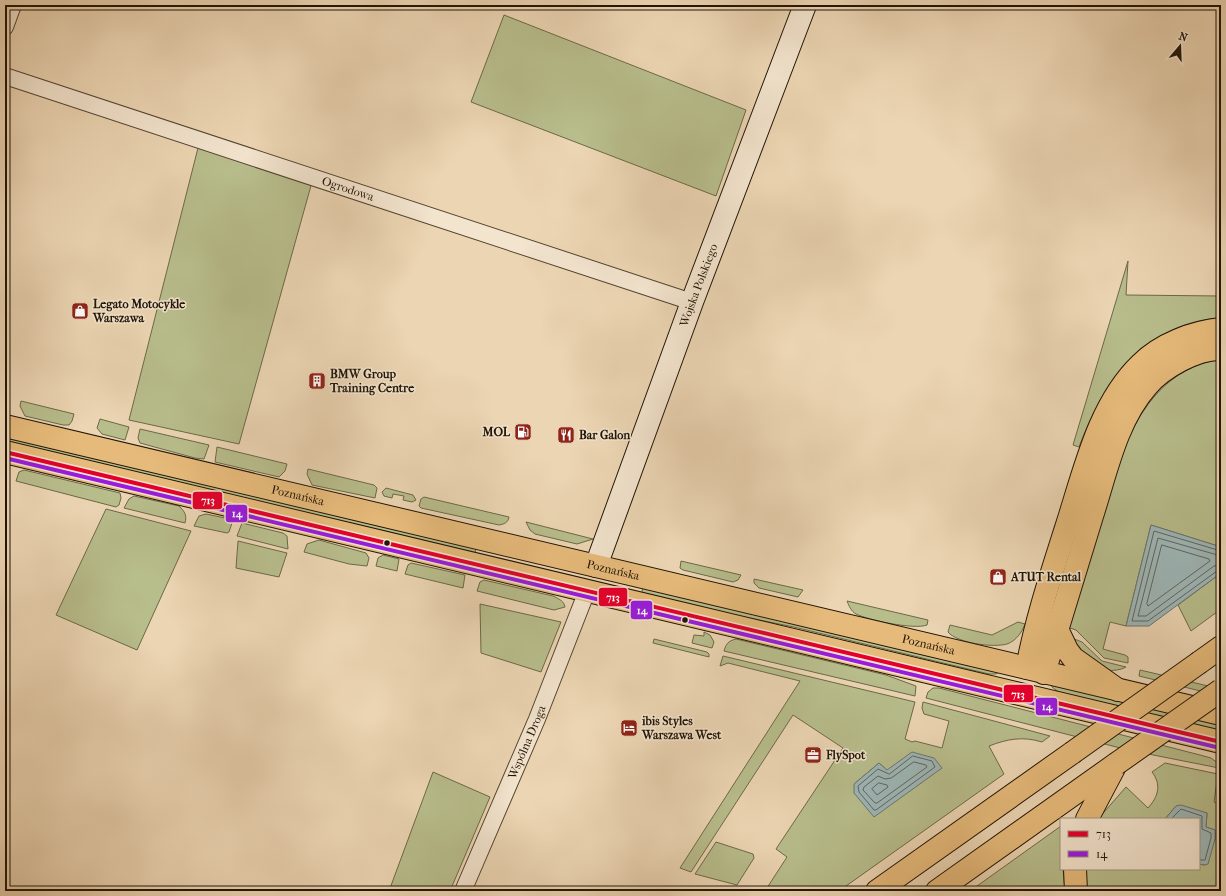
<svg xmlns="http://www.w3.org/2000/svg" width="1226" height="896" font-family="'IM FELL French Canon',serif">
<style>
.green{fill:#b8bd8c;stroke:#6c6848;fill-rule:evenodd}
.water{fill:#9db6b7;stroke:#6b7570}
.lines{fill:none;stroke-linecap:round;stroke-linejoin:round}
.shore{stroke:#5e655e;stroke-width:1}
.street-casing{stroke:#534430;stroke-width:18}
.secondary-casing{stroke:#201405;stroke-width:24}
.primary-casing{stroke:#201405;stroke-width:24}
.highway-casing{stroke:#201405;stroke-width:24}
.street{stroke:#f3e4ce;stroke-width:16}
.secondary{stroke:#f3e4ce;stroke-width:22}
.primary{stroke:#e6ba7a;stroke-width:22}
.highway{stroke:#e6ba7a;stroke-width:22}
.highway-bridge-casing{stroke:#201405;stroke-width:24;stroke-linecap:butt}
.highway-bridge{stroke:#e6ba7a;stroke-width:22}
.bus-1-casing{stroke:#f3e4ce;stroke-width:7}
.bus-2-casing{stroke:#f3e4ce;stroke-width:7}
.bus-1{stroke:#e4002b;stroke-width:4}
.bus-2{stroke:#991bdf;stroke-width:4}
.bus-dot{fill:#201405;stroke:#f3e4ce;stroke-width:1.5}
.labels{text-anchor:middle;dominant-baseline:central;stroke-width:3;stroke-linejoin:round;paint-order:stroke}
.street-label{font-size:12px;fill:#201405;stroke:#f3e4ce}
.poi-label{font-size:12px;font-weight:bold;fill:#201405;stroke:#f3e4ce;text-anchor:start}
.line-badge{stroke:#f3e4ce;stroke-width:1.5}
.badge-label{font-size:11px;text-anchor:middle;font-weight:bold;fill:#fff}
</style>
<rect width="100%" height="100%" fill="#ecd5b3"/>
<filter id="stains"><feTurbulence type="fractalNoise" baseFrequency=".005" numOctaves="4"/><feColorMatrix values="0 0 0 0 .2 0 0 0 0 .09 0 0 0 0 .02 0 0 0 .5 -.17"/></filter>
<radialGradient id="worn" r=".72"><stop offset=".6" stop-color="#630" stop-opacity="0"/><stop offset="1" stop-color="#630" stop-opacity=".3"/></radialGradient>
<g class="green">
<path d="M 504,15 L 746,110 L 716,196 L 471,102 Z"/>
<path d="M 199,144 L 312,182 L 239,444 L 129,420 Z"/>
<path d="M 1128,261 L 1126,295 L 1221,296 L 1221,318 C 1146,322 1103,383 1079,447 L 1073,445 Z"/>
<path d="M 1221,359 L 1221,547 L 1151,525 L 1126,626 L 1110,622 L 1103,649 L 1125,655 L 1128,657 L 1128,663 L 1104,658 L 1076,630 L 1067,627 L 1122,452 C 1142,405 1168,368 1221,359 Z"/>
<path d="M 21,401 L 74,414 L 72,421 L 69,425 L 63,425 L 25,416 L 20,406 Z"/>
<path d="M 100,419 L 129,427 L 125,440 L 102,434 L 97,428 Z"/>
<path d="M 140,429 L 209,445 L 204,459 L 195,458 L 140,443 L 138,438 Z"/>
<path d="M 5,434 L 476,547 L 475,556 L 5,444 Z"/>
<path d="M 217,447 L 287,464 L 285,471 L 279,477 L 215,462 Z"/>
<path d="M 308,469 L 374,485 L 377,488 L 375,498 L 312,485 L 307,474 Z"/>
<path d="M 24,470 L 120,493 L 121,498 L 119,505 L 116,507 L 16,481 L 19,472 Z"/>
<path d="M 386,488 L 413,495 L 416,500 L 412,502 L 403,500 L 404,496 L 393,494 L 392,498 L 384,496 L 382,492 Z"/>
<path d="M 134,496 L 179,506 C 185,512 187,515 185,523 L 124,508 L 129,499 Z"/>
<path d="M 424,497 L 509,517 C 508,523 504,524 499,525 L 421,508 L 419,506 L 421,499 Z"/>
<path d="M 106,509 L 191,531 L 137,650 L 56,615 Z"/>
<path d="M 206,514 L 230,519 L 232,523 L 229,532 L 227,533 L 194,526 L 199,516 Z"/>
<path d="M 526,522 L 593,539 L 577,544 L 535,534 L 530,530 Z"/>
<path d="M 242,523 L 283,533 L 287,536 L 288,549 L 237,536 Z"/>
<path d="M 319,540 L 366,553 L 369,558 L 367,566 L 349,564 L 304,552 L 307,544 Z"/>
<path d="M 238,541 L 287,553 L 279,577 L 236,568 Z"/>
<path d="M 383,555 L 399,559 L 397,571 L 376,566 L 378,558 Z"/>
<path d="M 681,561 L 741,575 L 738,580 L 733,582 L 683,570 L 680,568 Z"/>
<path d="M 411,563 L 465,575 L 463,588 L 405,574 L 408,565 Z"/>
<path d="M 1221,573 L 1221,609 L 1191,631 L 1178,605 Z"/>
<path d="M 754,579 L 803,590 L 798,597 L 759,588 L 754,583 Z"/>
<path d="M 484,580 L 553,596 C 559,599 564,601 565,607 L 554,610 L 477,591 L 480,582 Z"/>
<path d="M 643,587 L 999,672 L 996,674 L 989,674 L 794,627 L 641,596 Z"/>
<path d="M 847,601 L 928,620 L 927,625 C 914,630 868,620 856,614 C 851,611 849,606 847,601 Z"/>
<path d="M 480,604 L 561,622 L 541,672 L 481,653 Z"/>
<path d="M 1018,622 L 1025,624 C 1022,632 1016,641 1007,644 C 993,648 957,643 948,632 L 950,625 L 992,635 Z"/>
<path d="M 704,632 L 710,635 L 714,642 L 712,648 L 692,643 L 694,635 L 704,636 Z"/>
<path d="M 1069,637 L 1082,642 L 1102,661 L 1126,667 C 1116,673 1096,671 1087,663 C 1080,656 1075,645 1069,637 Z"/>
<path d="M 654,639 L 707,652 L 709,654 L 709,657 L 653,643 Z"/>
<path d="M 736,639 L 886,675 L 916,686 L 915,696 L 724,651 C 726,644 728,641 736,639 Z"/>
<path d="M 723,656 L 915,702 L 905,739 L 912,742 L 915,741 L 942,748 L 949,721 L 924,714 L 922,708 L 923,702 L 1050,736 L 1042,742 C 1023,736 1007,739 989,746 L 1004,774 L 839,891 L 765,891 L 787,857 L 776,849 L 843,748 L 793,715 L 691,872 L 680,868 L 800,681 L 728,663 L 720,666 ZM 879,763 L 887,770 L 854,784 Z"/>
<path d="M 1140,670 L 1221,689 L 1221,696 L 1139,676 Z"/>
<path d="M 1050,683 L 1221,724 L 1221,733 L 1060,693 L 1052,687 Z"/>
<path d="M 933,688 L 939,688 L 1200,755 L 1211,758 L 1218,763 L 1219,768 L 1128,750 L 926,698 L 928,692 Z"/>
<path d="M 1165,763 L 1218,774 L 1214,802 L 1221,804 L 1221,891 L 1084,891 L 1083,869 L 1199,869 L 1199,864 L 1205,865 L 1215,839 L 1215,830 L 1206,827 L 1207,813 L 1176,806 L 1165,819 L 1098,819 L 1126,787 L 1148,808 C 1158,797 1162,785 1152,772 Z"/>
<path d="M 433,772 L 490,797 L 450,891 L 389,891 Z"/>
<path d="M 1061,826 L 1061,869 L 1063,869 L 1065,891 L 970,891 Z"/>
<path d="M 716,842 L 753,854 L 754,858 L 737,885 L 695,874 Z"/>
</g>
<g class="water">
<path d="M 1151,525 L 1221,547 L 1221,573 L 1149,626 L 1126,626 Z"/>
<path d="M 912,752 L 934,758 L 942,768 L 874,817 L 854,793 L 854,784 L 879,763 L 887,770 Z"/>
<path d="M 1181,805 L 1207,813 L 1206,827 L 1215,830 L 1215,839 L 1208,864 L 1205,865 L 1199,864 L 1199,819 L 1165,819 L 1176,806 Z"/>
</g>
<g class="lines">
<g class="shore">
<path d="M 1162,545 L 1209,559 L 1210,561 L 1148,606 L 1147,604 Z"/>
<path d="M 1221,551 L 1154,531 L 1132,621 L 1148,621 L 1217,571 L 1221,570"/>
<path d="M 1221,556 L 1158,538 L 1138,616 L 1146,616 L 1214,566 L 1221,565"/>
<path d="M 913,756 L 932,761 L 935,767 L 876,810 L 874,810 L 859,792 L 858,786 L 878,769 L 889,774 Z"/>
<path d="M 914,762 L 926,765 L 927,767 L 877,803 L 875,803 L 863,790 L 864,787 L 878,776 L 885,779 L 891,778 Z"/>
<path d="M 879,783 L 887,785 L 888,787 L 877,795 L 872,789 Z"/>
<path d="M 1171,819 L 1181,809 L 1202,816 L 1202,829 L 1211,833 L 1211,838 L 1205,860 L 1199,860"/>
</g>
<defs>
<g id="street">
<path d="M 5,27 L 13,5"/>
<path id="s1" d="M 5,76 L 692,302"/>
<path id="s2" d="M 463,891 L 537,719 L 587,591"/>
</g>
<g id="secondary">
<path id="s3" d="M 596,566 L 692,302 L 805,5"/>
</g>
<g id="primary">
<path id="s4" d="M 5,426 L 1221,714"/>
<path d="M 5,452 L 1221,742"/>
</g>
<g id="highway">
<path d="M 1057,629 L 1067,650 L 1073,658 L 1118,690"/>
<path d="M 1200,662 L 1221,647"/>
<path d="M 1027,668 C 1036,620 1051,575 1066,528 C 1084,473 1098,405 1141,364 C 1161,344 1193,332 1221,329"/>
<path d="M 1044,673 C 1060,620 1076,568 1092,516 C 1106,473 1116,421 1147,386 C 1162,368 1197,348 1221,349"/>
<path d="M 1087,819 L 1114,768"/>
<path d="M 1075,869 L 1076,891"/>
<path d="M 877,891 L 1072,753"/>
<path d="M 937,891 L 1116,764"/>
</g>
</defs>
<use href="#street" class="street-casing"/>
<use href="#secondary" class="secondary-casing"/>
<use href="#primary" class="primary-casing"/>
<use href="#highway" class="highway-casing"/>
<use href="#street" class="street"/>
<use href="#secondary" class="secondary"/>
<use href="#primary" class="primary"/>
<use href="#highway" class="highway"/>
<defs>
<g id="highway-bridge">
<path d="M 1072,753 L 1200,662"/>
<path d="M 1116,764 L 1221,690"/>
</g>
</defs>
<use href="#highway-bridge" class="highway-bridge-casing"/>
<use href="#highway-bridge" class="highway-bridge"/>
<defs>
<path id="bus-1" d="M 5,452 L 1221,742"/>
<path id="bus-2" d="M 5,458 L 1220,748"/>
</defs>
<use href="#bus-1" class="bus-1-casing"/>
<use href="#bus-2" class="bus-2-casing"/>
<use href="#bus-1" class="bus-1"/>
<use href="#bus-2" class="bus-2"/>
</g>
<defs>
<symbol id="shop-square" viewBox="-11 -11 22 22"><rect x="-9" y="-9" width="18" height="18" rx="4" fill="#8f2418" stroke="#f3e4ce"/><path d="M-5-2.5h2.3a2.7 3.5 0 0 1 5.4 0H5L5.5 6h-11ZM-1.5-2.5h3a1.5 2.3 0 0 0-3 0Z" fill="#fff"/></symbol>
<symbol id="building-square" viewBox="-11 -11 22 22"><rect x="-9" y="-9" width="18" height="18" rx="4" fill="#8f2418" stroke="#f3e4ce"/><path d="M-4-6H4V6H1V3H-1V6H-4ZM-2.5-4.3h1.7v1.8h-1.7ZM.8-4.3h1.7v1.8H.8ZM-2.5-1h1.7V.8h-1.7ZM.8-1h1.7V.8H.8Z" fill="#fff"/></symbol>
<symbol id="fuel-square" viewBox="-11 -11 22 22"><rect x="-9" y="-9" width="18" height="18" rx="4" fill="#8f2418" stroke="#f3e4ce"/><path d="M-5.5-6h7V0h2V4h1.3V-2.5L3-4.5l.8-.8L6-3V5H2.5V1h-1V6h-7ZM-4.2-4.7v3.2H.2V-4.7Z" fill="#fff"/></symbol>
<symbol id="restaurant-square" viewBox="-11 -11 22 22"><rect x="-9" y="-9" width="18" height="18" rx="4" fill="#8f2418" stroke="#f3e4ce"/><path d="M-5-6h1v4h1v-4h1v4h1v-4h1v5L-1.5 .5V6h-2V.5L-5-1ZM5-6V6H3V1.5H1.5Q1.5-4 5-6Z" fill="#fff"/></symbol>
<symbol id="hotel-square" viewBox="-11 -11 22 22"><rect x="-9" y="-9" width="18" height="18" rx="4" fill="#8f2418" stroke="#f3e4ce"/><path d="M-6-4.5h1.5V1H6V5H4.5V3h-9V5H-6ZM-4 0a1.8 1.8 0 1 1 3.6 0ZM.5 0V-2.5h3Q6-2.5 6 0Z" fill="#fff"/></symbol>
<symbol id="office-square" viewBox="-11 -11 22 22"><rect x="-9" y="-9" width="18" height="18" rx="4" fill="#8f2418" stroke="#f3e4ce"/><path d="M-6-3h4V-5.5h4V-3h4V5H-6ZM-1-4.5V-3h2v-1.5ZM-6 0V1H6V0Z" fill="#fff"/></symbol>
</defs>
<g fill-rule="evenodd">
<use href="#shop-square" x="70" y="301" width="20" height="20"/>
<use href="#building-square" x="307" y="371" width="20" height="20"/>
<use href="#fuel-square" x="513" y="422" width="20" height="20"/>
<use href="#restaurant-square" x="556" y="425" width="20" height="20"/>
<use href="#shop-square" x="988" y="567" width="20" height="20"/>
<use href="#hotel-square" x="619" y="718" width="20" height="20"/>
<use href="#office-square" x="803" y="745" width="20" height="20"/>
</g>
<g class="bus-dot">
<circle cx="387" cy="543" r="3.5"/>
<circle cx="685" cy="620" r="3.5"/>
</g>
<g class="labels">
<g class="street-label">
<text stroke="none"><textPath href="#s1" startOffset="361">Ogrodowa</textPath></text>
<text stroke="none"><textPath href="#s3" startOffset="299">Wojska Polskiego</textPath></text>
<text stroke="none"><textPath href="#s4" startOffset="301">Poznańska</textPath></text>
<text stroke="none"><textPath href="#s4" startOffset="625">Poznańska</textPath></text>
<text stroke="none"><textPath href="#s4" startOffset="949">Poznańska</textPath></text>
<text stroke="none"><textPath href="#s2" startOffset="162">Wspólna Droga</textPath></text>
</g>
<g class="poi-label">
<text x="93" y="304">Legato Motocykle<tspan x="93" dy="14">Warszawa</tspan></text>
<text x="330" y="374">BMW Group<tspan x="330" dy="14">Training Centre</tspan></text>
<text x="510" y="432" text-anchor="end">MOL</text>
<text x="579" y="435">Bar Galon</text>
<text x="1011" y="577">ATUT Rental</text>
<text x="642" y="721">ibis Styles<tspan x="642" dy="14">Warszawa West</tspan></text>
<text x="826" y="755">FlySpot</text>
</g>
</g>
<g class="line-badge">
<rect x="192" y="491" width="31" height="19" rx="4" fill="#e4002b"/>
<rect x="225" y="504" width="23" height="19" rx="4" fill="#991bdf"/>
<rect x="598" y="587" width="30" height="20" rx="4" fill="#e4002b"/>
<rect x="630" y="600" width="23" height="20" rx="4" fill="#991bdf"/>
<rect x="1003" y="684" width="31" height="19" rx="4" fill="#e4002b"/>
<rect x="1035" y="697" width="23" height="19" rx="4" fill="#991bdf"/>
</g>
<g class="badge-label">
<text x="208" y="504">713</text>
<text x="237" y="517">14</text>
<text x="613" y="601">713</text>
<text x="642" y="614">14</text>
<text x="1018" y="698">713</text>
<text x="1047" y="710">14</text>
</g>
<rect width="1226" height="896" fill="none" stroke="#ecd5b3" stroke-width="20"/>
<rect x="6" y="6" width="1214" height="884" fill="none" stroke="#201405" stroke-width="2"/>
<rect x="10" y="10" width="1206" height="876" fill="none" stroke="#201405"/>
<rect x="1060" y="818" width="140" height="52" fill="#f3e4ce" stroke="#9f917e"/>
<rect x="1068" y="831" width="20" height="6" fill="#e4002b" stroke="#9f917e"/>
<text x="1096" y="838" font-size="12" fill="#201405">713</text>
<rect x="1068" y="851" width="20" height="6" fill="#991bdf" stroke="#9f917e"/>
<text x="1096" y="858" font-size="12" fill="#201405">14</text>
<g transform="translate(1180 46) rotate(19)" stroke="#f3e4ce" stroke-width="3" paint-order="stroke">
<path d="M0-3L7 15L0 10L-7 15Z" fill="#201405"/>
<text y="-6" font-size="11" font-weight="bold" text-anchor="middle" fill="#201405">N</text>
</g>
<rect width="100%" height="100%" filter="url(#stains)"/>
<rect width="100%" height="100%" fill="url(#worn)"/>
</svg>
